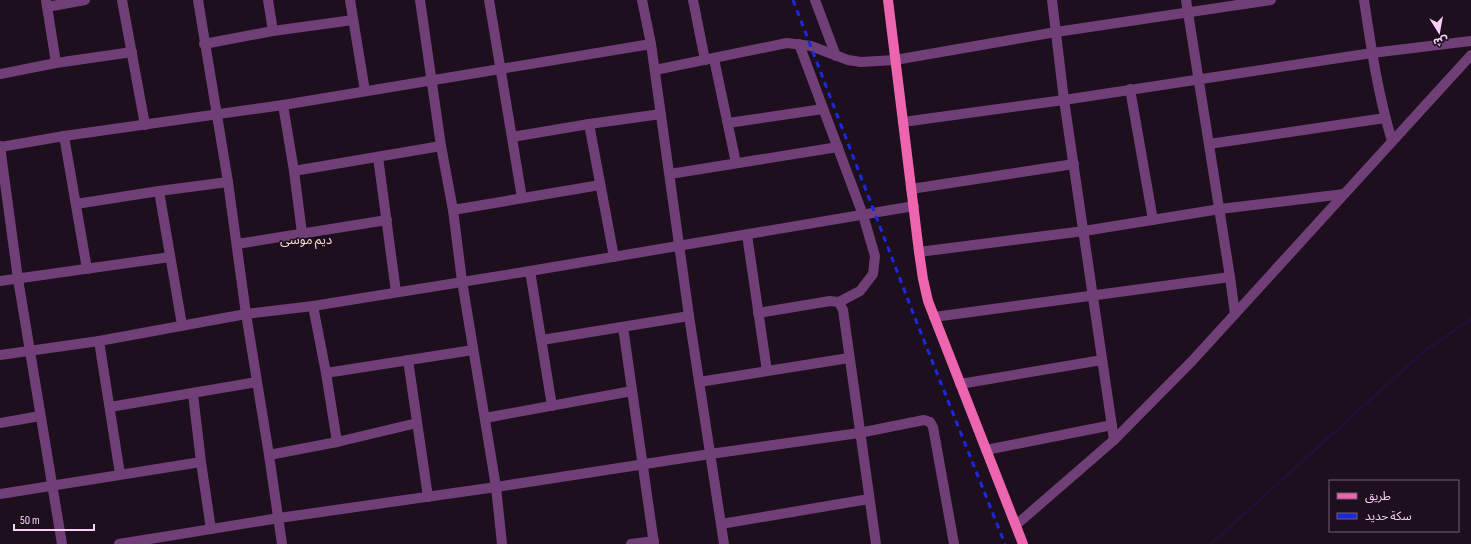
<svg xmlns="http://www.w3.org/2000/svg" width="1471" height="544" font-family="'Sofia Sans Condensed','Noto Sans Arabic',sans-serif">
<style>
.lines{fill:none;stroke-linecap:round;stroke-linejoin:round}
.stream{stroke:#210f36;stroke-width:3}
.minor{stroke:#703f77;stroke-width:10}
.major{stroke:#ec65ae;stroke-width:10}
.rail{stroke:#1b28db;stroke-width:3;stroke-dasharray:6 5;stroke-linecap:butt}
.labels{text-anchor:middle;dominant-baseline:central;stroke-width:3;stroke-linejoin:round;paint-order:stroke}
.quarter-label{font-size:13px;fill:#f9dad3;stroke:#1d0f1d}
</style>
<rect width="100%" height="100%" fill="#1d0f1d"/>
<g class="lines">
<path class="stream" d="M 1211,544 L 1423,352 L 1471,319"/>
<g class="minor">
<path d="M 46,0 L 56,63"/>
<path d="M 122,0 L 145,125"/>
<path d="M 198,0 L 228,182 L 246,314 L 269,455 L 282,544"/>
<path d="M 268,0 L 273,31"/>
<path d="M 350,0 L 365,91"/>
<path d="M 420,0 L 441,146 L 453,210 L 462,281 L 496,487 L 502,544"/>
<path d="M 489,0 L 522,198"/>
<path d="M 642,0 L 651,44 L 689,316 L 724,544"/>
<path d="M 693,0 L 705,60"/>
<path d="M 815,0 L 836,56"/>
<path d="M 1052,0 L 1064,100 L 1114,440"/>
<path d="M 1186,0 L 1230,277"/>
<path d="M 1364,0 C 1371,47 1378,95 1392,141"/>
<path d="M 47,7 L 85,0"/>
<path d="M 204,44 L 273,31 L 353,20"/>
<path d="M 799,44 L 863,215 L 875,256 L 873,274 L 860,291 L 839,302"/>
<path d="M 714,59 L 736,163"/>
<path d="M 655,70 L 787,43 L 811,46 L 848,60 L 861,62 L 895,60 L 1056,32 L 1271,0"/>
<path d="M 0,74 L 56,63 L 132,52"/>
<path d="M 1130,89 L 1153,220"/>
<path d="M 283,105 L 294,171 L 302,233"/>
<path d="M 903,122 L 1064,100 L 1372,53 L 1471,41"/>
<path d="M 728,123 L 823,109"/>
<path d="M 589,124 L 614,257"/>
<path d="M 64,136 L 87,269"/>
<path d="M 512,137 L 589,124 L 661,114"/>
<path d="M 1209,144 L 1385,118"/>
<path d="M 0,146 L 18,279 L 62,544"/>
<path d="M 0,147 L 64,136 L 283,105 L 651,44"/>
<path d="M 378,157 L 396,292"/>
<path d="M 294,171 L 441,146"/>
<path d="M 670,174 L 838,147"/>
<path d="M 911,189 L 1074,164"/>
<path d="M 159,191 L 182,325"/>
<path d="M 76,204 L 159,191 L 228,182"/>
<path d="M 453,210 L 600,185"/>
<path d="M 747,235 L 767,371"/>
<path d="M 237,244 L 387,220"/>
<path d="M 919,252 L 1084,231 L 1220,209 L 1344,194"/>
<path d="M 530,271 L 552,406"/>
<path d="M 0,281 L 170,257"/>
<path d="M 313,306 L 326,373 L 337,442"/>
<path d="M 758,313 L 830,301 L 839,302 L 843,310 L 876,544"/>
<path d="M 934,317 L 1230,277 L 1235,314"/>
<path d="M 623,327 L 654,544"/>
<path d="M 542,340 L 689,316"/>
<path d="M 99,341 L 120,474"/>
<path d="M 0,355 L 99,341 L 246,314 L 313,306 L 530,271 L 914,206"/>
<path d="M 408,360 L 428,497"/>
<path d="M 326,373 L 473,350"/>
<path d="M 699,382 L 849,358"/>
<path d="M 960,384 L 1102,360"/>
<path d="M 193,394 L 201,462 L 211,529"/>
<path d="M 110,407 L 257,382"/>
<path d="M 485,418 L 632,391"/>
<path d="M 0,423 L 40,416"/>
<path d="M 986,450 L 1112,425"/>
<path d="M 269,455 L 337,442 L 417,423"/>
<path d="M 0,494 L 201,462"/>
<path d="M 721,524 L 869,499"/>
<path d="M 1016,525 L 1114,440 L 1193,360 L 1471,55"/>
<path d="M 119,544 L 279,518 L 496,487 L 710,454 L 859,433 L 924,420 L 930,422 L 933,427 L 954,544"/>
<path d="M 631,544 L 654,541"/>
</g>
<path class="major" d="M 888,0 L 919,252 L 923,279 L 928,301 L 1023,544"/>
<path class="rail" d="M 793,0 L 915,318 L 1005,544"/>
</g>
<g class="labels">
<g class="quarter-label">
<text x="306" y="240">ديم موسى</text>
</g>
</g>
<rect x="1329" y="480" width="130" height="52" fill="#1d0f1d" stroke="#745d75"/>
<rect x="1337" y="493" width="20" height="6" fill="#ec65ae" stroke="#745d75"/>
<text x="1365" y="500" font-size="12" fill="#f7d1f9">طريق</text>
<rect x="1337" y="513" width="20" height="6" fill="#1b28db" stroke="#745d75"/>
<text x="1365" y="520" font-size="12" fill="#f7d1f9">سكة حديد</text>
<g transform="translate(1439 32) rotate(169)" stroke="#1d0f1d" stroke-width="3" paint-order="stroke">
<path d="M0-3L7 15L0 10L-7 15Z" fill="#f7d1f9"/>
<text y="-6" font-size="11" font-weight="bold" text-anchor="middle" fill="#f7d1f9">ش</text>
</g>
<path d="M14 524v6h80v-6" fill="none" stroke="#f7d1f9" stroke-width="2"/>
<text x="20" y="524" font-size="12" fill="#f7d1f9" stroke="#1d0f1d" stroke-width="3" paint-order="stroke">50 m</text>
</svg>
